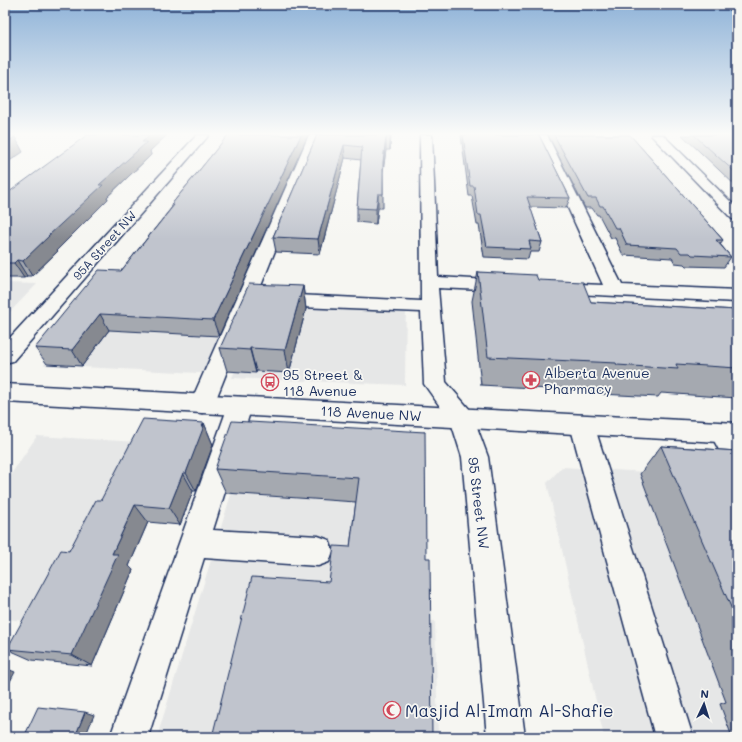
<svg xmlns="http://www.w3.org/2000/svg" width="742" height="742" font-family="Mali,sans-serif">
<style>
.built{fill:#e6e7e7}
.lines{fill:none;stroke-linecap:round;stroke-linejoin:round}
.minor-casing{stroke:#1b2f5e;stroke-width:3}
.major-casing{stroke:#1b2f5e;stroke-width:3}
.minor{fill:#f6f6f2;fill-rule:evenodd}
.major{fill:#f6f6f2;fill-rule:evenodd}
.wall{fill:#a5a9b0;stroke:#1b2f5e}
.shaded-wall{fill:#868990;stroke:#1b2f5e}
.building{fill:#c0c4cd;stroke:#1b2f5e}
.labels{text-anchor:middle;dominant-baseline:central;stroke-width:3.5;stroke-linejoin:round;paint-order:stroke}
.far-street-label{font-size:12px;fill:#1b2f5e;stroke:#f6f6f2}
.poi-label{font-size:14px;fill:#1b2f5e;stroke:#f6f6f2;text-anchor:start}
.street-label{font-size:14px;fill:#1b2f5e;stroke:#f6f6f2}
.near-poi-label{font-size:17px;fill:#1b2f5e;stroke:#f6f6f2;text-anchor:start}
</style>
<rect width="100%" height="100%" fill="#f6f6f2"/>
<filter id="ink" filterUnits="userSpaceOnUse"><feTurbulence type="fractalNoise" baseFrequency=".025" numOctaves="2"/><feDisplacementMap in="SourceGraphic" scale="8" xChannelSelector="R" yChannelSelector="G"/><feConvolveMatrix kernelMatrix="1 2 1 2 8 2 1 2 1" color-interpolation-filters="sRGB"/></filter>
<g filter="url(#ink)">
<g class="built">
<path d="M 5,283 L 37,284 L 5,317 Z"/>
<path d="M 107,285 L 248,291 L 217,374 L 44,365 Z"/>
<path d="M 263,292 L 406,299 L 405,385 L 232,378 Z"/>
<path d="M 37,436 L 138,442 L 48,623 L 5,619 L 5,483 Z"/>
<path d="M 243,455 L 410,465 L 424,620 L 435,621 L 438,737 L 157,737 Z"/>
<path d="M 562,467 L 732,477 L 737,487 L 737,737 L 604,737 L 547,483 Z"/>
</g>
<g class="lines">
<defs>
<g id="minor">
<path d="M 197,135 L 209,135 L 13,361 L 5,363 L 5,343 Z"/>
<path d="M 309,135 L 321,135 L 214,404 L 210,410 L 202,413 L 194,410 L 190,404 Z"/>
<path d="M 420,135 L 432,135 L 438,277 L 506,281 L 512,282 L 515,286 L 512,290 L 506,291 L 438,288 L 446,382 L 471,411 L 488,457 L 525,737 L 487,737 L 462,457 L 451,422 L 424,384 L 421,312 L 276,306 L 269,304 L 267,300 L 269,296 L 276,294 L 421,301 Z"/>
<path d="M 535,135 L 547,135 L 622,285 L 737,290 L 737,302 L 556,293 L 550,292 L 547,288 L 550,284 L 556,283 L 603,285 Z"/>
<path d="M 651,135 L 663,135 L 737,208 L 737,220 L 732,219 Z"/>
<path d="M 240,397 L 248,400 L 252,406 L 213,530 L 318,536 L 329,540 L 333,551 L 329,562 L 318,566 L 204,558 L 148,737 L 110,737 L 228,406 L 232,400 Z"/>
<path d="M 582,415 L 591,418 L 594,425 L 693,737 L 655,737 L 570,425 L 573,418 Z"/>
<path d="M 722,423 L 731,426 L 737,436 L 737,470 L 728,467 L 710,433 L 713,426 Z"/>
</g>
<path id="major" d="M 5,384 L 737,423 L 737,443 L 5,402 Z"/>
</defs>
<use href="#minor" class="minor-casing"/>
<use href="#major" class="major-casing"/>
<use href="#minor" class="minor"/>
<use href="#major" class="major"/>
</g>
<g class="wall">
<path d="M 228,135 L 219,336 L 109,330 L 82,366 L 47,364 L 35,348 L 121,271 L 172,207 L 171,205 Z"/>
<path d="M 317,135 L 391,135 L 390,150 L 386,150 L 383,172 L 383,208 L 378,208 L 376,224 L 357,222 L 357,208 L 361,160 L 345,158 L 320,254 L 276,252 L 273,237 Z"/>
<path d="M 461,135 L 539,135 L 570,198 L 566,208 L 530,207 L 542,242 L 539,252 L 530,252 L 528,259 L 484,257 L 479,225 L 477,225 L 472,196 L 469,196 Z"/>
<path d="M 548,135 L 630,135 L 723,240 L 720,244 L 731,257 L 724,267 L 686,266 L 684,264 L 675,263 L 672,258 L 623,255 L 615,238 L 611,238 L 599,215 L 597,215 L 592,208 L 585,208 Z"/>
<path d="M 682,135 L 737,135 L 737,187 Z"/>
<path d="M 150,151 L 151,155 L 107,197 L 108,199 L 57,250 L 58,251 L 32,276 L 27,276 L 24,278 L 5,278 L 5,195 Z"/>
<path d="M 478,272 L 538,280 L 591,302 L 737,310 L 737,398 L 661,393 L 658,397 L 601,394 L 600,392 L 481,385 L 472,301 Z"/>
<path d="M 303,286 L 306,309 L 289,373 L 256,371 L 256,373 L 227,371 L 220,348 Z"/>
<path d="M 204,423 L 213,445 L 196,491 L 193,491 L 180,525 L 148,522 L 129,566 L 133,570 L 92,666 L 32,660 L 7,649 L 101,500 Z"/>
<path d="M 425,432 L 350,547 L 356,502 L 226,493 L 215,469 Z"/>
<path d="M 661,446 L 737,451 L 737,737 L 732,737 L 720,704 L 726,702 L 640,474 Z"/>
</g>
<g class="shaded-wall">
<path d="M 150,135 L 167,135 L 150,151 L 151,155 L 107,197 L 108,199 L 57,250 L 58,251 L 32,276 L 23,261 L 142,142 Z"/>
<path d="M 301,135 L 308,135 L 219,336 L 213,320 Z"/>
<path d="M 390,135 L 391,135 L 390,150 Z"/>
<path d="M 15,137 L 23,152 L 5,164 L 5,143 Z"/>
<path d="M 386,137 L 386,150 L 382,175 L 383,162 Z"/>
<path d="M 344,145 L 345,158 L 320,254 L 318,239 Z"/>
<path d="M 378,194 L 378,208 L 376,224 L 376,209 Z"/>
<path d="M 17,260 L 27,276 L 24,278 L 14,263 Z"/>
<path d="M 303,286 L 306,309 L 289,373 L 285,350 Z"/>
<path d="M 100,314 L 109,330 L 82,366 L 72,350 Z"/>
<path d="M 250,348 L 256,371 L 256,373 L 250,350 Z"/>
<path d="M 204,423 L 213,445 L 196,491 L 186,473 Z"/>
<path d="M 183,473 L 193,491 L 180,525 L 169,508 Z"/>
<path d="M 135,505 L 148,522 L 129,566 L 133,570 L 92,666 L 72,655 L 112,554 Z"/>
<path d="M 5,668 L 15,672 L 5,691 Z"/>
<path d="M 85,712 L 94,715 L 85,737 L 75,737 Z"/>
</g>
<g class="building">
<path d="M 5,135 L 14,135 L 15,137 L 5,143 Z"/>
<path d="M 87,135 L 150,135 L 142,142 L 147,142 L 99,185 L 103,185 L 48,236 L 49,236 L 23,261 L 17,260 L 14,263 L 5,263 L 5,195 Z"/>
<path d="M 228,135 L 301,135 L 213,320 L 100,314 L 72,350 L 35,348 L 99,270 L 121,271 L 174,205 L 171,205 Z"/>
<path d="M 317,135 L 390,135 L 390,137 L 386,137 L 383,162 L 383,194 L 378,194 L 376,209 L 357,208 L 362,147 L 344,145 L 318,239 L 273,237 Z"/>
<path d="M 463,135 L 539,135 L 570,198 L 527,197 L 542,242 L 529,241 L 531,249 L 487,247 L 481,215 L 478,215 L 474,186 L 470,186 Z"/>
<path d="M 554,135 L 630,135 L 723,240 L 716,240 L 731,257 L 692,255 L 690,253 L 681,253 L 677,248 L 627,245 L 619,228 L 615,228 L 603,206 L 600,206 L 596,198 L 588,198 Z"/>
<path d="M 694,135 L 737,135 L 737,174 Z"/>
<path d="M 478,272 L 536,275 L 538,280 L 583,282 L 591,302 L 737,310 L 737,368 L 676,364 L 678,369 L 617,365 L 616,363 L 488,357 Z"/>
<path d="M 249,284 L 303,286 L 285,350 L 250,348 L 250,350 L 220,348 Z"/>
<path d="M 143,419 L 204,423 L 202,426 L 204,426 L 186,473 L 183,473 L 169,508 L 135,505 L 112,554 L 118,554 L 72,655 L 7,649 L 61,550 L 69,551 L 96,500 L 101,500 Z"/>
<path d="M 232,421 L 425,432 L 426,558 L 430,558 L 432,737 L 212,737 L 252,577 L 329,582 L 334,546 L 350,547 L 359,478 L 215,469 Z"/>
<path d="M 661,446 L 737,451 L 737,621 Z"/>
<path d="M 38,707 L 85,712 L 75,737 L 24,737 Z"/>
</g>
</g>
<linearGradient id="sky" x2="0" y2="1"><stop stop-color="#8fb3d8"/><stop offset="0.56" stop-color="#fbfbf9"/><stop offset="1" stop-color="#fbfbf9" stop-opacity="0"/></linearGradient>
<rect width="742" height="239" fill="url(#sky)"/>
<defs>
<symbol id="pharmacy-ring" viewBox="-11 -11 22 22"><circle r="9.5" fill="#f6f6f2" stroke="#d1495b" stroke-width="1.5"/><path d="M-2-6h4v4h4v4h-4v4h-4v-4h-4v-4h4Z" fill="#d1495b"/></symbol>
<symbol id="bus-ring" viewBox="-11 -11 22 22"><circle r="9.5" fill="#f6f6f2" stroke="#d1495b" stroke-width="1.5"/><path d="M-5-6H5V4H4V6H2V4H-2V6H-4V4H-5ZM-3.5-4V0h7V-4ZM-3.5 1.2v1.5H-2V1.2ZM2 1.2v1.5H3.5V1.2Z" fill="#d1495b"/></symbol>
<symbol id="mosque-ring" viewBox="-11 -11 22 22"><circle r="9.5" fill="#f6f6f2" stroke="#d1495b" stroke-width="1.5"/><path d="M3.5-4.9A6 6 0 1 0 3.5 4.9A5 5 0 1 1 3.5-4.9Z" fill="#d1495b"/></symbol>
</defs>
<g fill-rule="evenodd">
<use href="#pharmacy-ring" x="521" y="370" width="20" height="20"/>
<use href="#bus-ring" x="260" y="372" width="20" height="20"/>
<use href="#mosque-ring" x="382" y="700" width="20" height="20"/>
</g>
<g class="labels">
<g class="far-street-label">
<text transform="translate(104 245) rotate(-48)">95A Street NW</text>
</g>
<g class="poi-label">
<text x="544" y="372">Alberta Avenue<tspan x="544" dy="16">Pharmacy</tspan></text>
<text x="283" y="374">95 Street &amp;<tspan x="283" dy="16">118 Avenue</tspan></text>
</g>
<g class="street-label">
<text transform="translate(371 413) rotate(3)">118 Avenue NW</text>
<text transform="translate(479 503) rotate(83)">95 Street NW</text>
</g>
<g class="near-poi-label">
<text x="405" y="710">Masjid Al-Imam Al-Shafie</text>
</g>
</g>
<rect width="742" height="742" fill="none" stroke="#f6f6f2" stroke-width="20"/>
<rect x="10" y="10" width="722" height="722" fill="none" stroke="#1b2f5e" stroke-width="1.5" filter="url(#ink)"/>
<g transform="translate(704 704) rotate(4)" stroke="#f6f6f2" stroke-width="3" paint-order="stroke">
<path d="M0-3L7 15L0 10L-7 15Z" fill="#1b2f5e"/>
<text y="-6" font-size="11" font-weight="bold" text-anchor="middle" fill="#1b2f5e">N</text>
</g>
</svg>
